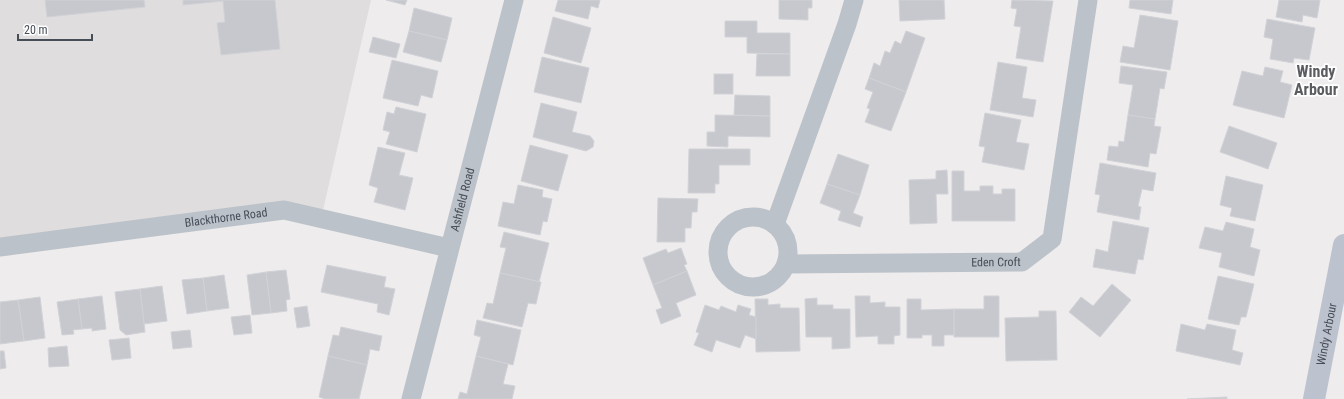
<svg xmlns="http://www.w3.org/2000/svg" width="1344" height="399" font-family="'Roboto Condensed',sans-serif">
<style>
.education{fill:#dfdddd}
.building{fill:#c7c8ce;stroke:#d1d2d7}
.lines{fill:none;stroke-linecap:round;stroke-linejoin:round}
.street{stroke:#bcc2ca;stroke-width:19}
.secondary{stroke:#bcc3ce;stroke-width:22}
.labels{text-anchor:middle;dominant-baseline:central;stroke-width:3.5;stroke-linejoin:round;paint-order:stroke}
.street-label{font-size:12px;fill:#474d57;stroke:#fff}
.district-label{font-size:16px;font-weight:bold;fill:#5a5c60;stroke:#fff}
</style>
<rect width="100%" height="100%" fill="#eeecec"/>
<path class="education" d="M 0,0 L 371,0 L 321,219 L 283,210 L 0,247 Z"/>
<g class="building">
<path d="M 45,0 L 144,0 L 145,7 L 47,17 Z"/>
<path d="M 183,0 L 275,0 L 280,49 L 221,55 L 217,23 L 225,22 L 223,1 L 183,5 Z"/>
<path d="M 386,0 L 407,0 L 405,5 Z"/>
<path d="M 558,0 L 600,0 L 598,8 L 591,6 L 588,19 L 555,11 Z"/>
<path d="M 779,0 L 812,0 L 812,8 L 808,8 L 808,20 L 779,19 Z"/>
<path d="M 899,0 L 944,0 L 945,19 L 900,21 Z"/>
<path d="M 1012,0 L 1053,1 L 1043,62 L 1016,58 L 1021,27 L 1014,26 L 1017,9 L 1011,8 Z"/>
<path d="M 1130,0 L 1173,0 L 1171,14 L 1129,8 Z"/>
<path d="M 1279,0 L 1320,0 L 1317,18 L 1303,15 L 1302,22 L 1276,17 Z"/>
<path d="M 414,8 L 452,18 L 447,40 L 409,31 Z"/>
<path d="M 1140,15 L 1178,21 L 1170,70 L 1120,62 L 1123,46 L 1134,48 Z"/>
<path d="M 553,17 L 591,28 L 581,63 L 544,53 Z"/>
<path d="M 1267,19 L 1315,28 L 1309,60 L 1294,58 L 1293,63 L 1270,59 L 1273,39 L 1264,37 Z"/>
<path d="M 725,21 L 757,21 L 757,33 L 790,33 L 790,54 L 747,53 L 747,37 L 725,37 Z"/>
<path d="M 409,31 L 447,40 L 441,62 L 403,52 Z"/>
<path d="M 906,31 L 925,38 L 906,92 L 869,78 L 874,63 L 880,66 L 885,51 L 890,53 L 895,41 L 901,44 Z"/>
<path d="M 373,37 L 400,44 L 396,58 L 369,52 Z"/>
<path d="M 757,54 L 790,54 L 790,76 L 756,76 Z"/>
<path d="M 542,57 L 589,68 L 581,103 L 534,92 Z"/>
<path d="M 392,60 L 438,71 L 432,98 L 421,95 L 418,106 L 383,98 Z"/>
<path d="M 998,62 L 1027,67 L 1022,98 L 1036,100 L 1033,117 L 990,110 Z"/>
<path d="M 1121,66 L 1167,72 L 1164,89 L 1160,88 L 1155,119 L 1128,115 L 1133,85 L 1119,83 Z"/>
<path d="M 1265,67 L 1283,71 L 1280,82 L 1292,85 L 1284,118 L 1233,105 L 1242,71 L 1263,76 Z"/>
<rect x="714" y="74" width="19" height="20"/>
<path d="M 869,78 L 906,92 L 891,131 L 865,122 L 870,109 L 867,108 L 873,92 L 865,89 Z"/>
<path d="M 735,95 L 770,96 L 770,116 L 734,115 Z"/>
<path d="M 541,103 L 577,112 L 572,132 L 590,136 L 594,141 L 593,147 L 586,151 L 533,137 Z"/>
<path d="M 396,107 L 426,114 L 417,152 L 386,144 L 390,132 L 383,130 L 387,112 L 394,114 Z"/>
<path d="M 985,113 L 1021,120 L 1016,142 L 1029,144 L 1024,170 L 982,162 L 985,147 L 979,146 Z"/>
<path d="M 715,115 L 770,116 L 770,137 L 728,136 L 728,147 L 707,146 L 707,132 L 715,132 Z"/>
<path d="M 1128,115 L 1155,119 L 1154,126 L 1161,127 L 1156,154 L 1150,153 L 1148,167 L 1107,160 L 1109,146 L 1118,147 L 1119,141 L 1124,142 Z"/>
<path d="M 1229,126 L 1277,143 L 1268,169 L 1220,152 Z"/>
<path d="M 530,145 L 568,155 L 558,191 L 521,181 Z"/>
<path d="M 378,147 L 405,153 L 399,175 L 413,178 L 405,210 L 374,202 L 378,188 L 369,185 Z"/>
<path d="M 689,149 L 750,149 L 750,165 L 719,165 L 719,184 L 715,184 L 715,193 L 688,193 Z"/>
<path d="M 838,154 L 869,165 L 860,195 L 827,184 Z"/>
<path d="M 1100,163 L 1156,173 L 1153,191 L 1142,189 L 1138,206 L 1141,207 L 1139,220 L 1097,212 L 1100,195 L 1095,194 Z"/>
<path d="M 947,170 L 948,194 L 936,194 L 937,223 L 910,224 L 909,180 L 936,179 L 936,171 Z"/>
<path d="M 952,171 L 964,171 L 964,191 L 980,191 L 980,186 L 993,186 L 993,194 L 1002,194 L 1002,189 L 1015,189 L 1015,221 L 952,221 Z"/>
<path d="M 1226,176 L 1263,185 L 1255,221 L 1230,216 L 1232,208 L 1220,205 Z"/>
<path d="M 827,184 L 860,195 L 853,213 L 863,217 L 860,227 L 838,220 L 841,211 L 820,203 Z"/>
<path d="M 518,185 L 543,190 L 542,197 L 552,199 L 547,222 L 543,221 L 540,235 L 498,226 L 503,202 L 514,204 Z"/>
<path d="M 658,198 L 698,199 L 697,212 L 692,212 L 691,228 L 685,228 L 685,242 L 657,242 Z"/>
<path d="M 1113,221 L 1149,228 L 1143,260 L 1138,259 L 1135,274 L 1093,267 L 1096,249 L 1108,252 Z"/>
<path d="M 1226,222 L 1254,229 L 1250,247 L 1260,250 L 1254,276 L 1219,267 L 1222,253 L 1199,248 L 1205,227 L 1223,231 Z"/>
<path d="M 504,232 L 549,243 L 539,282 L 500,273 L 506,248 L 500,247 Z"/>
<path d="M 681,248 L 687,264 L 684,265 L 687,271 L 653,285 L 643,258 L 666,249 L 668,253 Z"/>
<path d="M 327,265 L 386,277 L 384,287 L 395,289 L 389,315 L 377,312 L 378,304 L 321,292 Z"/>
<path d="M 286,270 L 290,299 L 286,300 L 287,311 L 271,313 L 266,272 Z"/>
<path d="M 687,271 L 696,295 L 676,303 L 681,316 L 661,324 L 656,310 L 662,308 L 653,285 Z"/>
<path d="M 266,272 L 271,313 L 252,315 L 247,275 Z"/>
<path d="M 500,273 L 541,282 L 536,304 L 528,303 L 522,327 L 483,318 L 487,303 L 493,304 Z"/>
<path d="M 224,275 L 229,308 L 207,311 L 203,278 Z"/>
<path d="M 1218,276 L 1254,284 L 1246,317 L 1241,317 L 1239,325 L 1208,319 Z"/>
<path d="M 203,278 L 207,311 L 187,314 L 182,280 Z"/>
<path d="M 1112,284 L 1131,300 L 1100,337 L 1069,312 L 1081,297 L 1093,306 Z"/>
<path d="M 162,286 L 167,321 L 144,324 L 140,289 Z"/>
<path d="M 140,289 L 145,332 L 126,335 L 120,330 L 115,292 Z"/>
<path d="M 102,296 L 106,329 L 92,331 L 92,328 L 82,329 L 78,299 Z"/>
<path d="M 855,296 L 870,296 L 870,303 L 885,302 L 885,307 L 900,307 L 900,335 L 894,336 L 894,344 L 878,344 L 878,336 L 856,337 Z"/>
<path d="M 984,296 L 999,296 L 999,337 L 954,337 L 954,309 L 984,309 Z"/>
<path d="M 40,297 L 45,338 L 24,341 L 18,300 Z"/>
<path d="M 817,298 L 817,305 L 833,305 L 833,309 L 850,309 L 850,348 L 832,349 L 832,337 L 806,337 L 805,299 Z"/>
<path d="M 78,299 L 82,329 L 73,330 L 74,334 L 62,335 L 57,302 Z"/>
<path d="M 755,299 L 768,299 L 768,305 L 780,304 L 780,308 L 799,308 L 800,351 L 756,352 Z"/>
<path d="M 907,299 L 921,299 L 921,310 L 954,309 L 954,335 L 944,335 L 944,346 L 932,346 L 932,335 L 922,335 L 922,338 L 907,338 Z"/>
<path d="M 18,300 L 24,341 L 0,344 L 0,302 Z"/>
<path d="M 705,305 L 719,310 L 721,306 L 736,312 L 738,305 L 751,309 L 749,315 L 756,317 L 756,339 L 745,335 L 740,348 L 716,340 L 712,352 L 694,345 L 699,333 L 696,332 Z"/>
<path d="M 307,306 L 310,326 L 297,328 L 294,308 Z"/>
<path d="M 1039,311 L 1056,311 L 1057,360 L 1006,361 L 1005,318 L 1039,317 Z"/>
<path d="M 250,315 L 252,333 L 234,335 L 231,317 Z"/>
<path d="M 477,320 L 521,330 L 513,365 L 476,356 L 481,337 L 474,335 Z"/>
<path d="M 1181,324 L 1205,330 L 1207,324 L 1236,330 L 1232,350 L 1243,353 L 1240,365 L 1176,351 Z"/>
<path d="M 341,327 L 382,336 L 379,351 L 370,349 L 367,365 L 328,356 L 333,335 L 339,336 Z"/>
<path d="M 190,330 L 192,347 L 173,349 L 171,332 Z"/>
<path d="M 129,338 L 131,358 L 112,360 L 109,340 Z"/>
<path d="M 67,346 L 69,366 L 49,367 L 48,348 Z"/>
<path d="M 0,351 L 4,351 L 6,368 L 0,369 Z"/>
<path d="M 328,356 L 367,365 L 359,399 L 325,399 L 319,397 Z"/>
<path d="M 476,356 L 508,364 L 503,384 L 515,386 L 512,399 L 458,399 L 460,392 L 467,394 Z"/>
<path d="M 1227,397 L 1227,399 L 1187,399 Z"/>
</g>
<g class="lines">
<g class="street">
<circle cx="753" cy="252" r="35"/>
<path d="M 775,224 L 847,24 L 854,0"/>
<path id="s1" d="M 0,247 L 284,210 L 449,248"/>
<path id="s2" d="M 786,264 L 1022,262 L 1052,239 L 1088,0"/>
<path id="s3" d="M 411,399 L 514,0"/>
</g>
<path class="secondary" id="s4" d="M 1314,399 L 1344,245"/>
</g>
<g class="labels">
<g class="street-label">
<text stroke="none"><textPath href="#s3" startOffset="206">Ashfield Road</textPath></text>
<text stroke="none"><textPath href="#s1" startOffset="228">Blackthorne Road</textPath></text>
<text stroke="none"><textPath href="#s2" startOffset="210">Eden Croft</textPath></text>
<text stroke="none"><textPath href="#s4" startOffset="66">Windy Arbour</textPath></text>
</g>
<g class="district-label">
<text x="1316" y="71">Windy<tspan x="1316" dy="18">Arbour</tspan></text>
</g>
</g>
<path d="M18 34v6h74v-6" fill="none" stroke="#474d57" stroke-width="2"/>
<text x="24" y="34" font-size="12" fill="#474d57" stroke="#ffffff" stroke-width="3" paint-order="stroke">20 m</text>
</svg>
